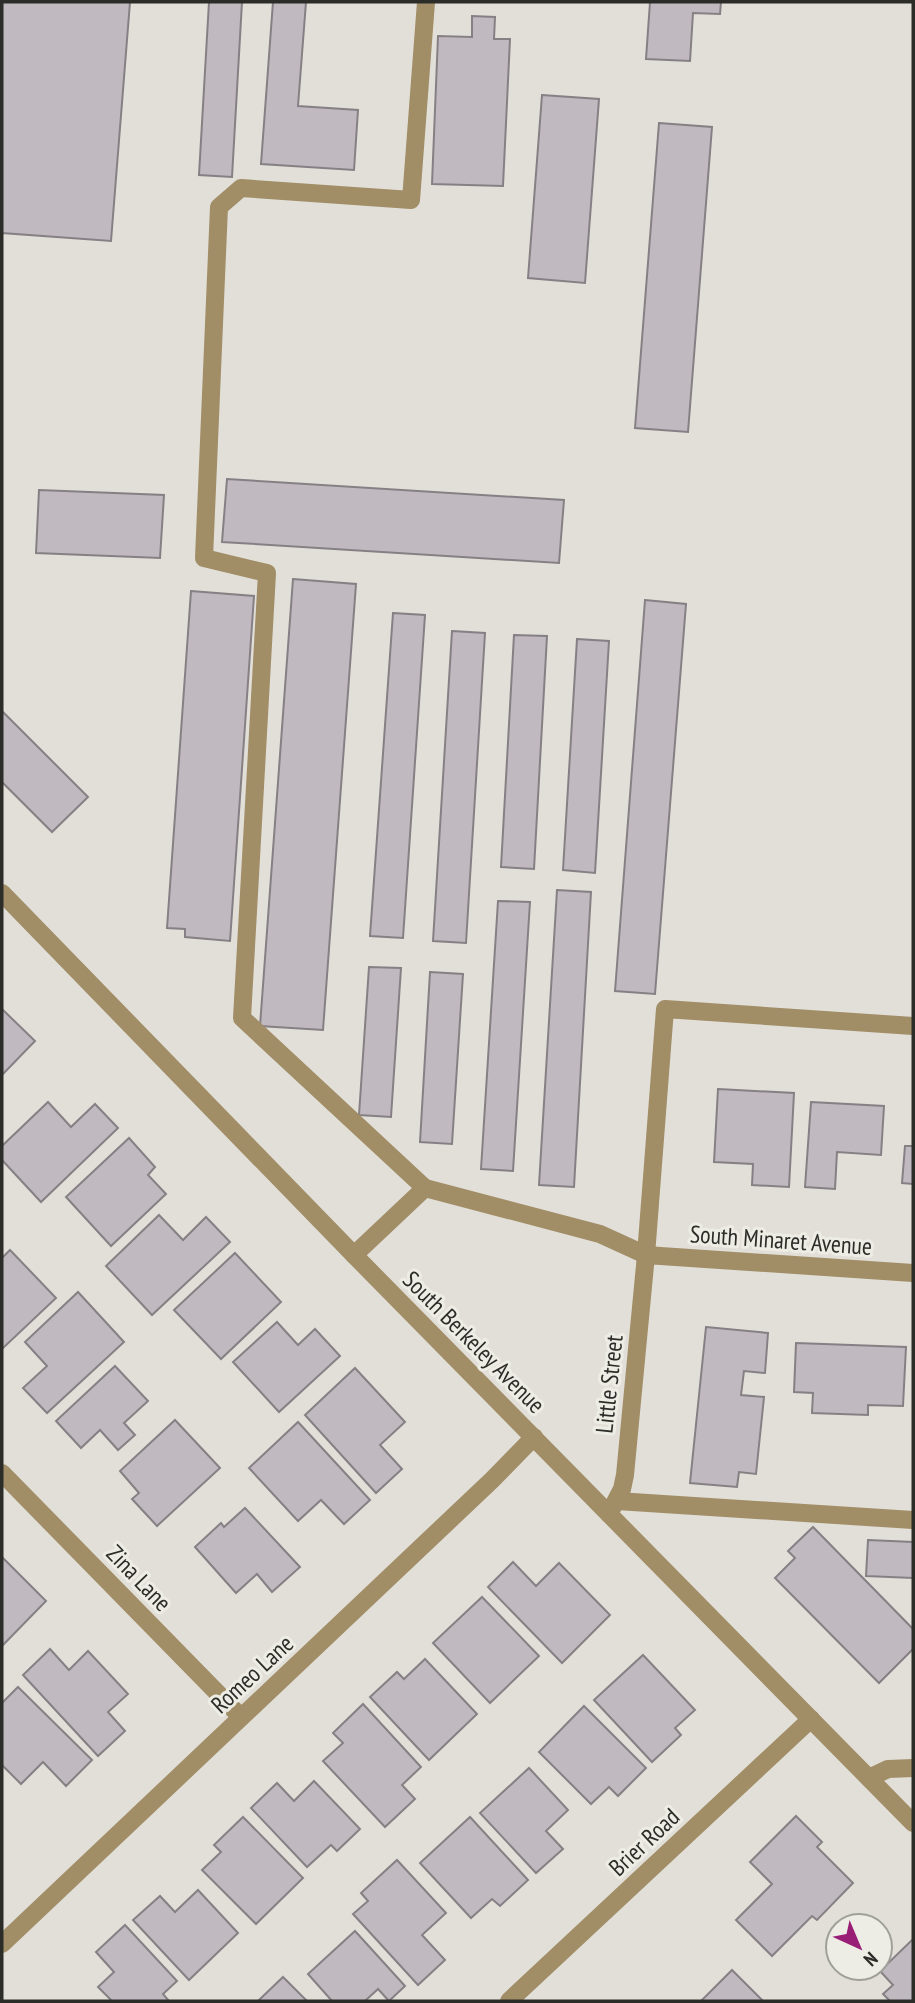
<svg xmlns="http://www.w3.org/2000/svg" width="915" height="2003" font-family="'PT Sans Narrow',sans-serif">
<style>
.building{fill:#c0b9bf;stroke:#868085;stroke-width:2}
.lines{fill:none;stroke-linecap:round;stroke-linejoin:round}
.service{stroke:#a18d66;stroke-width:18}
.minor{stroke:#a18d66;stroke-width:18}
.tertiary{stroke:#a18d66;stroke-width:18}
.labels{text-anchor:middle;dominant-baseline:central;stroke-width:6;stroke-linejoin:round;paint-order:stroke}
.street-label{font-size:24px;fill:#2c2c29;stroke:#eeede5}
</style>
<rect width="100%" height="100%" fill="#e1dfd8"/>
<g class="building">
<path d="M 2,2 L 130,2 L 111,241 L 2,233 Z"/>
<path d="M 209,2 L 242,2 L 232,177 L 199,175 Z"/>
<path d="M 273,2 L 306,2 L 298,106 L 358,110 L 354,170 L 261,164 Z"/>
<path d="M 650,2 L 721,2 L 720,14 L 693,13 L 690,61 L 646,59 Z"/>
<path d="M 472,16 L 495,17 L 494,39 L 510,39 L 503,186 L 432,184 L 438,36 L 472,37 Z"/>
<path d="M 542,95 L 599,99 L 585,283 L 528,278 Z"/>
<path d="M 659,123 L 712,127 L 688,432 L 635,428 Z"/>
<path d="M 227,479 L 564,500 L 559,563 L 222,542 Z"/>
<path d="M 39,490 L 164,495 L 160,558 L 36,553 Z"/>
<path d="M 293,579 L 356,584 L 323,1030 L 260,1026 Z"/>
<path d="M 191,591 L 254,596 L 230,941 L 185,937 L 185,929 L 167,928 Z"/>
<path d="M 645,600 L 686,604 L 655,994 L 615,991 Z"/>
<path d="M 393,613 L 425,615 L 403,938 L 370,936 Z"/>
<path d="M 452,631 L 485,633 L 466,943 L 433,941 Z"/>
<path d="M 514,635 L 547,636 L 534,869 L 501,867 Z"/>
<path d="M 577,639 L 609,641 L 595,873 L 563,870 Z"/>
<path d="M 2,711 L 88,797 L 52,832 L 2,782 Z"/>
<path d="M 557,890 L 591,892 L 574,1187 L 539,1185 Z"/>
<path d="M 498,901 L 530,902 L 513,1171 L 481,1169 Z"/>
<path d="M 369,967 L 401,968 L 391,1117 L 359,1115 Z"/>
<path d="M 430,972 L 463,974 L 452,1144 L 420,1142 Z"/>
<path d="M 2,1009 L 35,1041 L 2,1075 Z"/>
<path d="M 718,1089 L 794,1093 L 789,1187 L 752,1185 L 753,1164 L 714,1162 Z"/>
<path d="M 48,1102 L 71,1127 L 95,1104 L 118,1128 L 41,1202 L 2,1160 L 2,1146 Z"/>
<path d="M 811,1102 L 884,1106 L 881,1155 L 837,1152 L 835,1189 L 805,1187 Z"/>
<path d="M 129,1138 L 155,1167 L 148,1175 L 166,1194 L 111,1246 L 66,1197 Z"/>
<path d="M 905,1146 L 913,1146 L 913,1184 L 902,1183 Z"/>
<path d="M 159,1215 L 183,1240 L 206,1217 L 230,1242 L 152,1315 L 106,1266 Z"/>
<path d="M 10,1250 L 56,1298 L 2,1349 L 2,1258 Z"/>
<path d="M 235,1253 L 281,1302 L 221,1359 L 174,1310 Z"/>
<path d="M 78,1292 L 124,1342 L 47,1413 L 23,1388 L 47,1366 L 25,1342 Z"/>
<path d="M 277,1322 L 298,1345 L 315,1329 L 340,1356 L 279,1412 L 233,1362 Z"/>
<path d="M 706,1327 L 768,1333 L 765,1373 L 744,1371 L 741,1395 L 764,1397 L 756,1474 L 739,1472 L 737,1487 L 690,1483 Z"/>
<path d="M 796,1343 L 906,1347 L 903,1406 L 868,1405 L 868,1415 L 812,1413 L 813,1393 L 794,1392 Z"/>
<path d="M 115,1366 L 148,1401 L 124,1423 L 135,1435 L 118,1450 L 100,1430 L 81,1448 L 56,1421 Z"/>
<path d="M 355,1368 L 405,1422 L 380,1445 L 402,1469 L 376,1493 L 305,1415 Z"/>
<path d="M 175,1420 L 220,1468 L 157,1526 L 132,1499 L 139,1493 L 120,1471 Z"/>
<path d="M 298,1422 L 370,1500 L 344,1524 L 321,1500 L 298,1521 L 249,1468 Z"/>
<path d="M 245,1508 L 300,1567 L 272,1592 L 257,1574 L 236,1593 L 195,1547 L 221,1523 L 224,1527 Z"/>
<path d="M 813,1527 L 913,1629 L 913,1649 L 879,1683 L 775,1578 L 795,1558 L 788,1551 Z"/>
<path d="M 868,1540 L 913,1542 L 913,1578 L 866,1576 Z"/>
<path d="M 2,1557 L 46,1601 L 2,1646 Z"/>
<path d="M 513,1562 L 536,1586 L 559,1563 L 610,1615 L 562,1663 L 488,1587 Z"/>
<path d="M 482,1597 L 539,1656 L 490,1703 L 433,1643 Z"/>
<path d="M 50,1649 L 69,1670 L 88,1651 L 128,1694 L 108,1712 L 125,1731 L 98,1756 L 23,1675 Z"/>
<path d="M 643,1655 L 695,1710 L 675,1728 L 681,1735 L 652,1762 L 594,1700 Z"/>
<path d="M 425,1659 L 477,1714 L 429,1760 L 370,1697 L 397,1672 L 404,1679 Z"/>
<path d="M 18,1687 L 92,1760 L 66,1786 L 43,1762 L 21,1784 L 2,1765 L 2,1703 Z"/>
<path d="M 363,1704 L 421,1767 L 402,1785 L 415,1799 L 385,1827 L 323,1761 L 343,1743 L 333,1733 Z"/>
<path d="M 584,1706 L 646,1768 L 618,1796 L 609,1787 L 591,1804 L 539,1752 Z"/>
<path d="M 529,1768 L 568,1810 L 546,1831 L 563,1849 L 536,1873 L 480,1813 Z"/>
<path d="M 314,1781 L 360,1829 L 337,1851 L 331,1845 L 307,1867 L 251,1808 L 277,1783 L 294,1801 Z"/>
<path d="M 796,1816 L 822,1842 L 817,1847 L 853,1883 L 817,1920 L 812,1916 L 772,1956 L 736,1920 L 772,1884 L 750,1862 Z"/>
<path d="M 243,1817 L 303,1878 L 256,1924 L 202,1870 L 221,1852 L 214,1845 Z"/>
<path d="M 470,1817 L 528,1880 L 500,1906 L 492,1899 L 471,1918 L 420,1863 Z"/>
<path d="M 397,1860 L 446,1913 L 422,1935 L 445,1960 L 418,1985 L 353,1914 L 368,1901 L 361,1893 Z"/>
<path d="M 198,1890 L 238,1933 L 189,1980 L 133,1920 L 160,1896 L 175,1912 Z"/>
<path d="M 125,1925 L 177,1981 L 163,1994 L 169,2001 L 112,2001 L 98,1987 L 114,1972 L 96,1952 Z"/>
<path d="M 355,1931 L 405,1986 L 389,2001 L 378,1989 L 365,2001 L 332,2001 L 308,1974 Z"/>
<path d="M 913,1939 L 913,2001 L 890,2001 L 883,1994 L 893,1985 L 880,1971 Z"/>
<path d="M 732,1970 L 763,2001 L 701,2001 Z"/>
<path d="M 283,1977 L 307,2001 L 258,2001 Z"/>
</g>
<g class="lines">
<g class="service">
<path d="M 425,1188 L 600,1234 L 646,1255 L 665,1009 L 913,1026"/>
<path d="M 354,1255 L 425,1188 L 242,1018 L 267,573 L 204,558 L 219,207 L 241,188 L 411,200 L 426,2"/>
<path d="M 617,1501 L 913,1520"/>
</g>
<g class="minor">
<path d="M 2,1473 L 241,1717"/>
<path d="M 609,1514 L 622,1489 L 625,1475 L 646,1255 L 913,1273"/>
<path d="M 869,1778 L 888,1769 L 913,1768"/>
<path d="M 2,1944 L 492,1480 L 534,1437"/>
<path d="M 509,2001 L 811,1719"/>
</g>
<path class="tertiary" d="M 2,893 L 354,1255 L 913,1823"/>
</g>
<g class="labels">
<g class="street-label">
<text transform="translate(781 1240) rotate(4)">South Minaret Avenue</text>
<text transform="translate(474 1342) rotate(45)">South Berkeley Avenue</text>
<text transform="translate(609 1384) rotate(-84)">Little Street</text>
<text transform="translate(139 1578) rotate(46)">Zina Lane</text>
<text transform="translate(252 1674) rotate(-43)">Romeo Lane</text>
<text transform="translate(644 1842) rotate(-43)">Brier Road</text>
</g>
</g>
<rect width="915" height="2003" fill="none" stroke="#2c2c29" stroke-width="7"/>
<g transform="translate(859 1947) rotate(136)"><circle r="33" fill="#eeede5" stroke="#a0a09a" stroke-width="2"/>
<path d="M0-5L12 26L0 18L-12 26Z" fill="#991e76"/>
<text y="-10" font-size="19" font-weight="bold" text-anchor="middle" fill="#2c2c29">N</text>
</g>
</svg>
